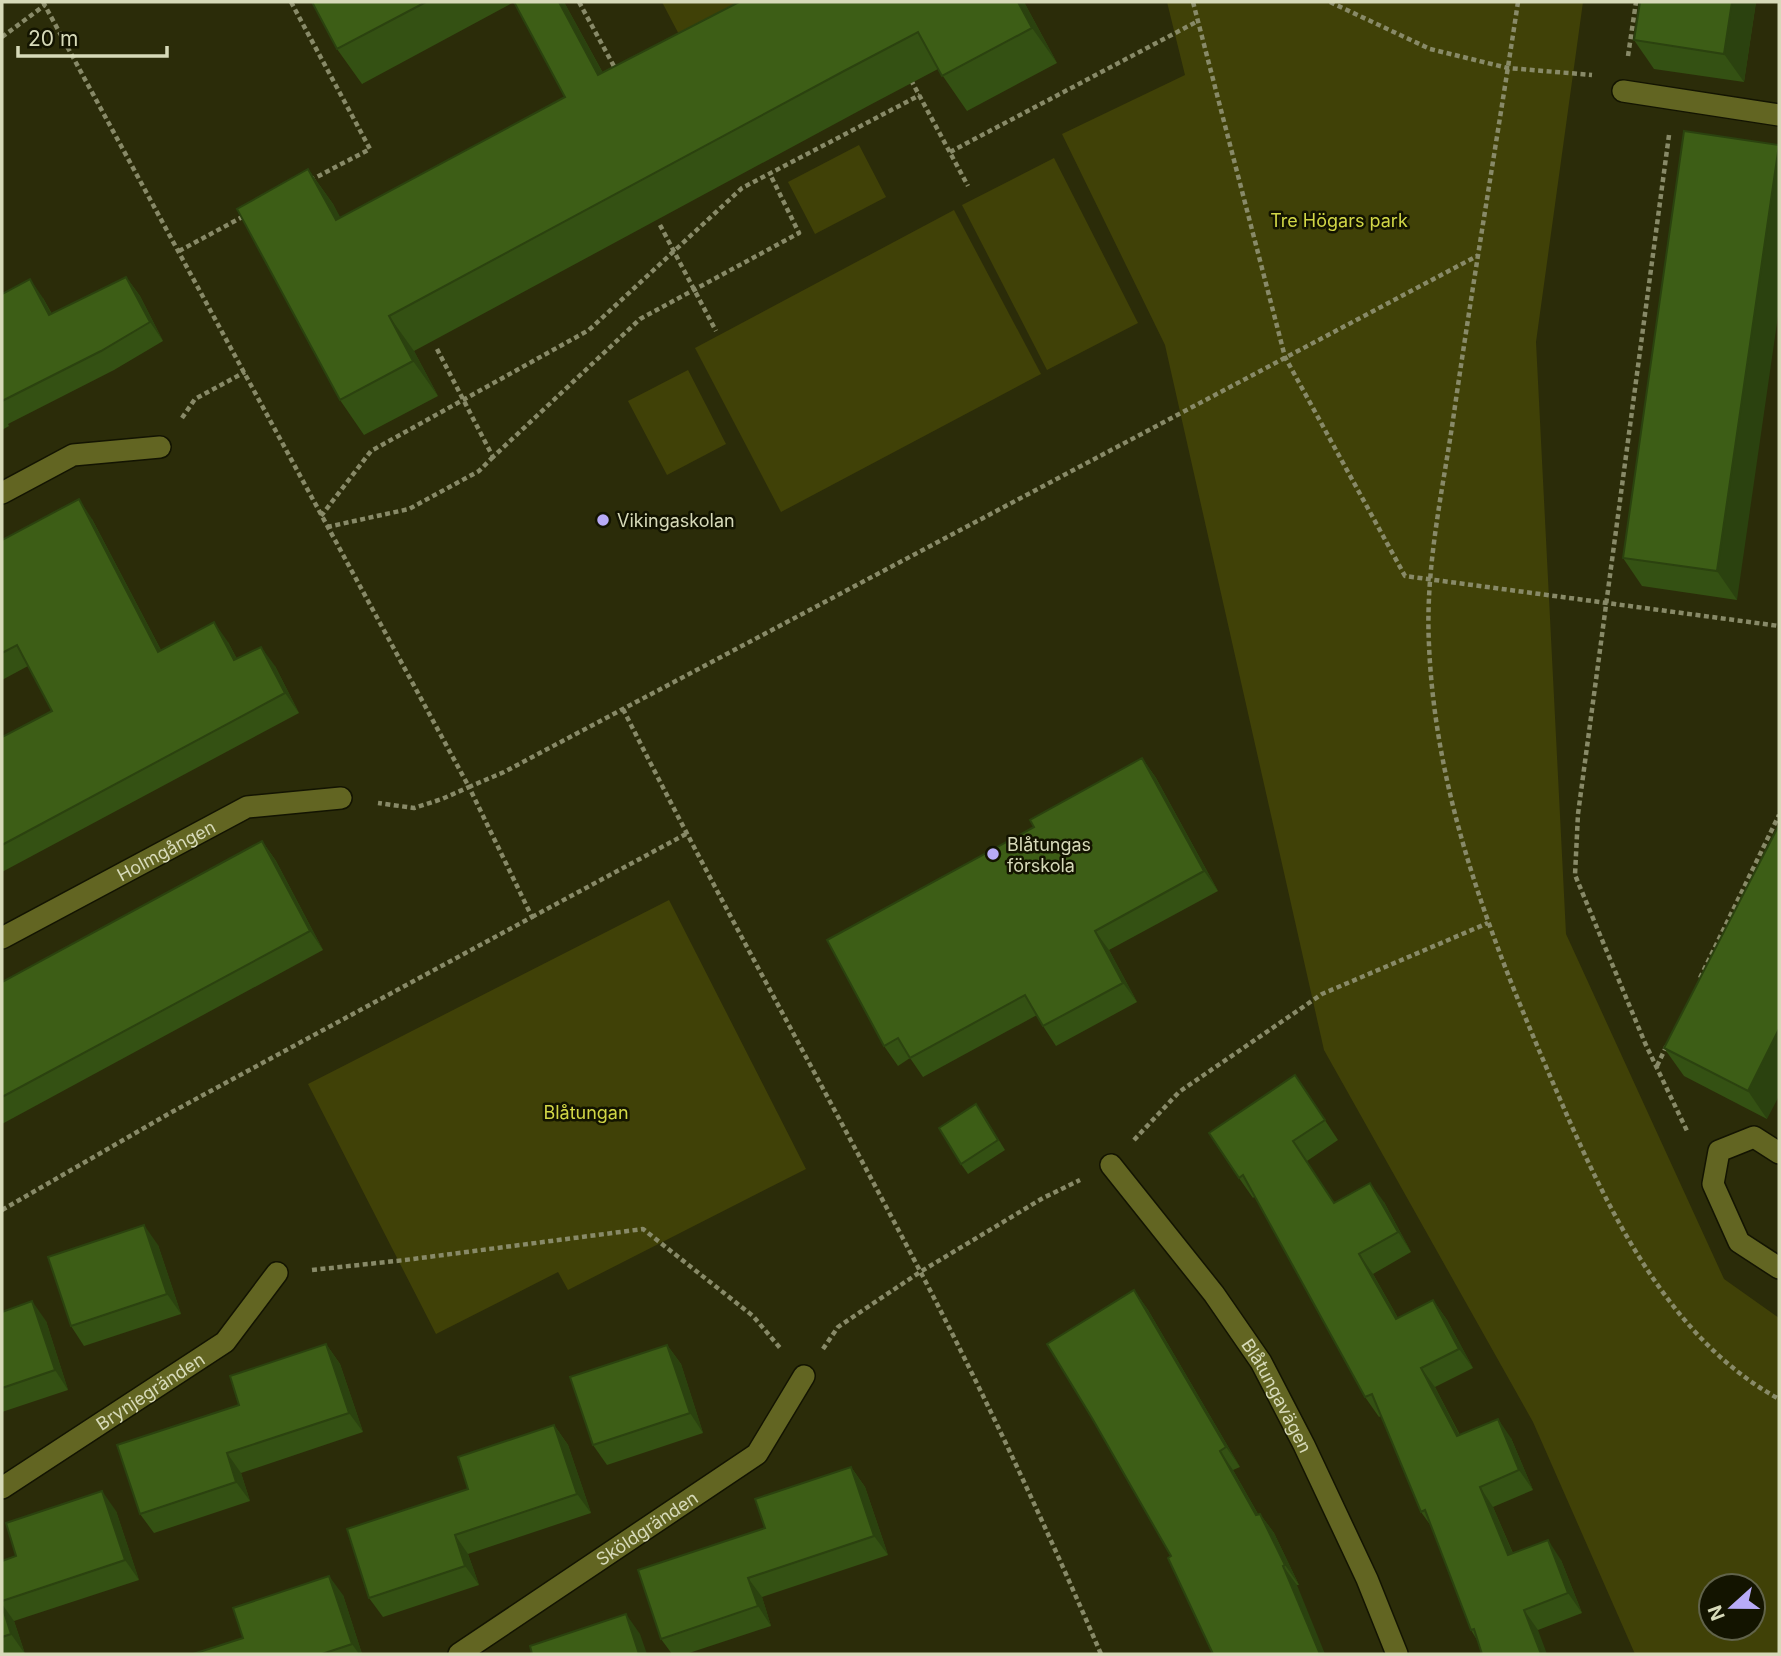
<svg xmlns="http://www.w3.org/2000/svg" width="1781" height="1656" font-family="Inter,sans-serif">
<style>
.green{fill:#404107;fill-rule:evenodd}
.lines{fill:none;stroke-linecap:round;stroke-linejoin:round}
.minor-casing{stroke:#131402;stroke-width:24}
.path{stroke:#888a68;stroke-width:4.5;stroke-dasharray:5 3.5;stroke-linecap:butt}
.minor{stroke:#626522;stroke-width:21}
.wall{fill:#345113}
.shaded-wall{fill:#2b420f}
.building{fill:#3d5e16;stroke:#2b420f;stroke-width:2}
.poi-dot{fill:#b8abf7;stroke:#131400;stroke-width:2.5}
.labels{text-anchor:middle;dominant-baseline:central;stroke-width:5;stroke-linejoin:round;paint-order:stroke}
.park-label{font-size:18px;fill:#d2d746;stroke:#131400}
.poi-label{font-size:18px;fill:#d7dab9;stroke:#131400;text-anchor:start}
.street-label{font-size:18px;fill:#d7dab9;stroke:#131400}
</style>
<rect width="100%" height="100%" fill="#2b2c09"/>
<g class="green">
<path d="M 662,2 L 757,2 L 683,42 Z"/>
<path d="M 1167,2 L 1583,2 L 1536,342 L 1566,934 L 1724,1279 L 1779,1318 L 1779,1654 L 1635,1654 L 1533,1422 L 1324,1050 L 1165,345 L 1062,134 L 1185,75 ZM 1753,1586 L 1753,1628 L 1711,1628 L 1711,1586 Z"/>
<path d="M 859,145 L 886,197 L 815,234 L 788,182 Z"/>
<path d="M 1054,158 L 1138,323 L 1047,370 L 962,205 Z"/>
<path d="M 954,210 L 1041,374 L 781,512 L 695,348 Z"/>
<path d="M 688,370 L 726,444 L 667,475 L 628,401 Z"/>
<path d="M 669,900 L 806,1169 L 568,1290 L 558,1272 L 436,1334 L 308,1084 Z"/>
</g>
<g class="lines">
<defs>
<g id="minor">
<path d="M 1623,91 L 1779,115"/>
<path d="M 2,493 L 73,455 L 160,447"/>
<path id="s1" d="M 2,938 L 247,807 L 341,798"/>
<path d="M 1779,1153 L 1754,1137 L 1719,1151 L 1713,1184 L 1739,1242 L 1779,1268"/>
<path id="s2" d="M 1111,1165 L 1214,1294 L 1261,1362 L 1304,1445 L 1367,1579 L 1397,1654"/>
<path id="s3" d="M 2,1488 L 225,1342 L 277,1273"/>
<path id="s4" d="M 459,1654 L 757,1454 L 804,1376"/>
</g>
</defs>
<use href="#minor" class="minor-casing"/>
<g class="path">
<path d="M 43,2 L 469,787 L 504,772 L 623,709 L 1477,256"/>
<path d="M 291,2 L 370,149 L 309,181"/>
<path d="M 579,2 L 616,70"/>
<path d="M 1193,2 L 1285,357 L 1405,576 L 1779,626"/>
<path d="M 1330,2 L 1430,49 L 1508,68 L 1592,75"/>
<path d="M 1518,2 C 1497,141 1473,280 1453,420 C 1442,494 1425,569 1429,645 C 1436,811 1501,963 1566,1113 C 1613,1220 1673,1341 1779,1399"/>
<path d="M 2,37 L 45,5"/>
<path d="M 1628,56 L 1636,2"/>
<path d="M 911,80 L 968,186"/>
<path d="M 1669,135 L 1578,814 L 1575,875 L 1645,1043 L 1688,1133"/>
<path d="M 950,152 L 1198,21"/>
<path d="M 660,225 L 716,331"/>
<path d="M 179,251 L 246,215"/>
<path d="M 437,349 L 493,457 L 640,319 L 799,233 L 770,174"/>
<path d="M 182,418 L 195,399 L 245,372"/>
<path d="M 321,516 L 371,451 L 589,330 L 742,188 L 920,95"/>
<path d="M 327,527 L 409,509 L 479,471 L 493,457"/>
<path d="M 623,709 C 718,898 821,1082 919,1269 C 985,1395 1045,1524 1101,1654"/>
<path d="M 532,917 L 686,834"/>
<path d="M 1700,978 L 1779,815"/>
<path d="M 1657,1066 L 1667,1045"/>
<path d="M 1134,1140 L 1179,1092 L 1322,994 L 1488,923"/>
<path d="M 2,1210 L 170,1113 L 532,917 L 469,787 L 442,799 L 414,808 L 378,803"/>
<path d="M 312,1270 L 405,1260 L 643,1229 L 753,1316 L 781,1349"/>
<path d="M 823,1349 L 838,1327 L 920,1272 L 1043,1198 L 1080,1180"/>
</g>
<use href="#minor" class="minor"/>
</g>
<g class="wall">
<path d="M 312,2 L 564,2 L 603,73 L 739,2 L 1024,2 L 1057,63 L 967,111 L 938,69 L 868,106 L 414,351 L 438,396 L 364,435 L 340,400 L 308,169 L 333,204 L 340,218 L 565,97 L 514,2 L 362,84 L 337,49 Z"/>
<path d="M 1756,2 L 1744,82 L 1654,69 L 1634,40 Z"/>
<path d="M 1684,131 L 1737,600 L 1642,586 L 1623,558 Z"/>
<path d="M 126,277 L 140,296 L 163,341 L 114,370 L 8,424 L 9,426 L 2,430 L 2,294 L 43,298 L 52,314 Z"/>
<path d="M 92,519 L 161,650 L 228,642 L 237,659 L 275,666 L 299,713 L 2,872 L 2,737 L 52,711 L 28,666 L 2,680 L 2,540 Z"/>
<path d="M 1142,758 L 1156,778 L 1218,891 L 1109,950 L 1137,1002 L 1056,1046 L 1043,1026 L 1037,1015 L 923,1077 L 910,1058 L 898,1066 L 884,1046 L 1034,827 Z"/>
<path d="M 1779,825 L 1767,1119 L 1684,1076 L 1664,1048 Z"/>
<path d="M 262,841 L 276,861 L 323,950 L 2,1124 L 2,982 Z"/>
<path d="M 1295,1075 L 1338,1140 L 1307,1161 L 1334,1203 L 1384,1202 L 1411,1252 L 1373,1274 L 1398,1318 L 1433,1300 L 1447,1320 L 1473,1368 L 1435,1387 L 1460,1435 L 1511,1438 L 1533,1490 L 1493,1507 L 1513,1553 L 1561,1560 L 1582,1613 L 1538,1630 L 1477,1640 L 1471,1630 L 1431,1526 L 1421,1512 L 1381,1416 L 1379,1417 L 1365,1397 L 1255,1196 L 1253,1198 L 1239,1178 Z"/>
<path d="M 983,1114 L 1005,1150 L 968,1174 L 961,1164 Z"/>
<path d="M 158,1245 L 181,1314 L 84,1346 L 71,1326 Z"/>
<path d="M 1134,1290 L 1148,1310 L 1240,1467 L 1233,1470 L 1258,1514 L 1260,1514 L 1274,1533 L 1299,1585 L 1297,1585 L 1171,1556 Z"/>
<path d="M 2,1312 L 46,1321 L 68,1390 L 2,1412 Z"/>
<path d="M 326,1344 L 340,1364 L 363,1432 L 241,1473 L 250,1501 L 154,1533 L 140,1514 L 239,1405 Z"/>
<path d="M 667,1345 L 681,1364 L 703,1433 L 607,1465 L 593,1445 Z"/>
<path d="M 554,1425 L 568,1445 L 591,1513 L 468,1554 L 479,1585 L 383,1617 L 369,1598 L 468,1489 Z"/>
<path d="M 851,1467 L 865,1487 L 888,1555 L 762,1597 L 771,1626 L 686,1654 L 672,1654 L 661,1639 L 765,1528 Z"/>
<path d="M 116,1511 L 139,1580 L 14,1621 L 25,1654 L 2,1654 L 2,1561 L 16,1556 Z"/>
<path d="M 343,1595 L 362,1654 L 193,1654 L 243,1638 Z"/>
</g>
<g class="shaded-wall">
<path d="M 559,2 L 564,2 L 623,110 L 598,75 Z"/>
<path d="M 1018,2 L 1024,2 L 1057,63 L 1032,28 Z"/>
<path d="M 1732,2 L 1756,2 L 1744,82 L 1724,54 Z"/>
<path d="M 1779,145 L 1779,309 L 1737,600 L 1717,571 Z"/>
<path d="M 308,169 L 333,204 L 361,255 L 336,220 Z"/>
<path d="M 126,277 L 140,296 L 163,341 L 150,322 Z"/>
<path d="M 30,279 L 43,298 L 62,334 L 49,315 Z"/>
<path d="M 389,316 L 414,351 L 438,396 L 413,361 Z"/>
<path d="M 79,499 L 92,519 L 172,671 L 158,652 Z"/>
<path d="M 214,622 L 228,642 L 248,680 L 234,660 Z"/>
<path d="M 261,647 L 275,666 L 299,713 L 285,693 Z"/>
<path d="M 1142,758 L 1156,778 L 1218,891 L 1204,871 Z"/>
<path d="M 262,841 L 276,861 L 323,950 L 310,931 Z"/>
<path d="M 1095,931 L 1109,950 L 1137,1002 L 1123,983 Z"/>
<path d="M 1779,1029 L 1779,1096 L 1767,1119 L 1748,1091 Z"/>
<path d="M 1370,1183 L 1384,1202 L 1411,1252 L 1398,1232 Z"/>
<path d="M 144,1225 L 158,1245 L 181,1314 L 167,1294 Z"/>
<path d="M 1359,1254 L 1373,1274 L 1410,1339 L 1396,1319 Z"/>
<path d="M 1134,1290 L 1148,1310 L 1240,1467 L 1226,1447 Z"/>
<path d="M 1433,1300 L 1447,1320 L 1473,1368 L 1459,1349 Z"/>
<path d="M 32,1301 L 46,1321 L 68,1390 L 55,1370 Z"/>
<path d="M 326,1344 L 340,1364 L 363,1432 L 349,1413 Z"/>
<path d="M 667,1345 L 681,1364 L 703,1433 L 690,1413 Z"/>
<path d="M 1421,1368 L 1435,1387 L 1470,1456 L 1457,1436 Z"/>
<path d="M 1498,1419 L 1511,1438 L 1533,1490 L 1519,1470 Z"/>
<path d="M 554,1425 L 568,1445 L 591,1513 L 577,1494 Z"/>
<path d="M 1220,1451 L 1233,1470 L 1270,1535 L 1256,1515 Z"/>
<path d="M 227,1453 L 241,1473 L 250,1501 L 236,1482 Z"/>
<path d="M 851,1467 L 865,1487 L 888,1555 L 874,1536 Z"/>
<path d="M 1480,1487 L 1493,1507 L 1522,1575 L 1508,1555 Z"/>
<path d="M 102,1491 L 116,1511 L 139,1580 L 125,1560 Z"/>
<path d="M 1260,1514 L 1274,1533 L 1299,1585 L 1285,1565 Z"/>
<path d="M 455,1535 L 468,1554 L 479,1585 L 465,1566 Z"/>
<path d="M 1548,1540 L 1561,1560 L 1582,1613 L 1568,1593 Z"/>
<path d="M 1283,1566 L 1297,1585 L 1325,1654 L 1320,1654 Z"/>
<path d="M 329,1576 L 343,1595 L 362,1654 L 359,1654 L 352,1644 Z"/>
<path d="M 748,1578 L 762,1597 L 771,1626 L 758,1606 Z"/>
<path d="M 2,1604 L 14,1621 L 25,1654 L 11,1634 Z"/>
<path d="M 1524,1610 L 1538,1630 L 1547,1654 L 1541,1654 Z"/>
<path d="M 626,1614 L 640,1634 L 647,1654 L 639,1654 Z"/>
</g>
<g class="building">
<path d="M 312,2 L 426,2 L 337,49 Z"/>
<path d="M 514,2 L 559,2 L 598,75 L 739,2 L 1018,2 L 1032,28 L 942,76 L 918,32 L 844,71 L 389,316 L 413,361 L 340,400 L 237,209 L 308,169 L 336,220 L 565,97 Z"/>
<path d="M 1640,2 L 1732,2 L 1724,54 L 1634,40 Z"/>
<path d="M 1684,131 L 1779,145 L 1717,571 L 1623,558 Z"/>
<path d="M 126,277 L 150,322 L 101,351 L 2,401 L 2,294 L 30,279 L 49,315 Z"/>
<path d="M 79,499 L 158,652 L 214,622 L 234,660 L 261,647 L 285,693 L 2,845 L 2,737 L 52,711 L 17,645 L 2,653 L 2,540 Z"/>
<path d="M 1142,758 L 1204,871 L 1095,931 L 1123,983 L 1043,1026 L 1025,995 L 910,1058 L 898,1038 L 884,1046 L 827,940 L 1034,827 L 1030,820 Z"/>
<path d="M 1779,825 L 1779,1029 L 1748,1091 L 1664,1048 Z"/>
<path d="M 262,841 L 310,931 L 2,1097 L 2,982 Z"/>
<path d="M 1295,1075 L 1325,1120 L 1293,1141 L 1334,1203 L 1370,1183 L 1398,1232 L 1359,1254 L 1396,1319 L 1433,1300 L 1459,1349 L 1421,1368 L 1457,1436 L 1498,1419 L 1519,1470 L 1480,1487 L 1508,1555 L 1548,1540 L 1568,1593 L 1524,1610 L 1541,1654 L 1482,1654 L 1474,1629 L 1471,1630 L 1425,1510 L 1421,1512 L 1372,1394 L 1365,1397 L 1243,1175 L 1239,1178 L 1209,1133 Z"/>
<path d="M 976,1104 L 998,1140 L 961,1164 L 939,1128 Z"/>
<path d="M 144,1225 L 167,1294 L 71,1326 L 48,1257 Z"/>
<path d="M 1134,1290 L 1226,1447 L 1220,1451 L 1256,1515 L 1260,1514 L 1285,1565 L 1283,1566 L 1320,1654 L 1213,1654 L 1168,1558 L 1171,1556 L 1092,1418 L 1047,1344 Z"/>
<path d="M 32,1301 L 55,1370 L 2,1388 L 2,1312 Z"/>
<path d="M 326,1344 L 349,1413 L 227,1453 L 236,1482 L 140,1514 L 117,1445 L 239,1405 L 230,1376 Z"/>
<path d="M 667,1345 L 690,1413 L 593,1445 L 570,1377 Z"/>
<path d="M 554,1425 L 577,1494 L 455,1535 L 465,1566 L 369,1598 L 347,1529 L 468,1489 L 458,1457 Z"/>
<path d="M 851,1467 L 874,1536 L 748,1578 L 758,1606 L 661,1639 L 638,1570 L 765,1528 L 755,1499 Z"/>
<path d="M 102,1491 L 125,1560 L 2,1601 L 2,1561 L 16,1556 L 6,1523 Z"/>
<path d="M 329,1576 L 352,1644 L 322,1654 L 193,1654 L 243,1638 L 233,1608 Z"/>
<path d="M 2,1606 L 11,1634 L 2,1637 Z"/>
<path d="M 626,1614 L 639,1654 L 532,1654 L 530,1646 Z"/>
</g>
<g class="poi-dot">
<circle cx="603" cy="520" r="7"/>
<circle cx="993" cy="854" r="7"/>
</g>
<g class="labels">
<g class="park-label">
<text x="1339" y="220">Tre Högars park</text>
<text x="586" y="1112">Blåtungan</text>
</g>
<g class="poi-label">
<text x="617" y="520">Vikingaskolan</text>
<text x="1007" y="844">Blåtungas<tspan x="1007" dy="21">förskola</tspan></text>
</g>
<g class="street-label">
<text stroke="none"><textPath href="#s1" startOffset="186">Holmgången</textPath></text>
<text stroke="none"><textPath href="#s3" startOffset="177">Brynjegränden</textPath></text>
<text stroke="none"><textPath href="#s2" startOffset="285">Blåtungavägen</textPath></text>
<text stroke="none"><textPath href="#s4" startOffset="226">Sköldgränden</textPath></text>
</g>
</g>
<rect width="1781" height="1656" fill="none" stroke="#d7dab9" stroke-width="7"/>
<g transform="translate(1732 1607) rotate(249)"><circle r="33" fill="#131400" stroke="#61634a" stroke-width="2"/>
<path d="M0-5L12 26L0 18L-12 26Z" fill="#b8abf7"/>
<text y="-10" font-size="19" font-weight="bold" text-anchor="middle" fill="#d7dab9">N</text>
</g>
<path d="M18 46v10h149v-10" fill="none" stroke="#d7dab9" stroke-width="3.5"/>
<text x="28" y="46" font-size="21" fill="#d7dab9" stroke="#131400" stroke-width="5" paint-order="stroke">20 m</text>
</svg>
